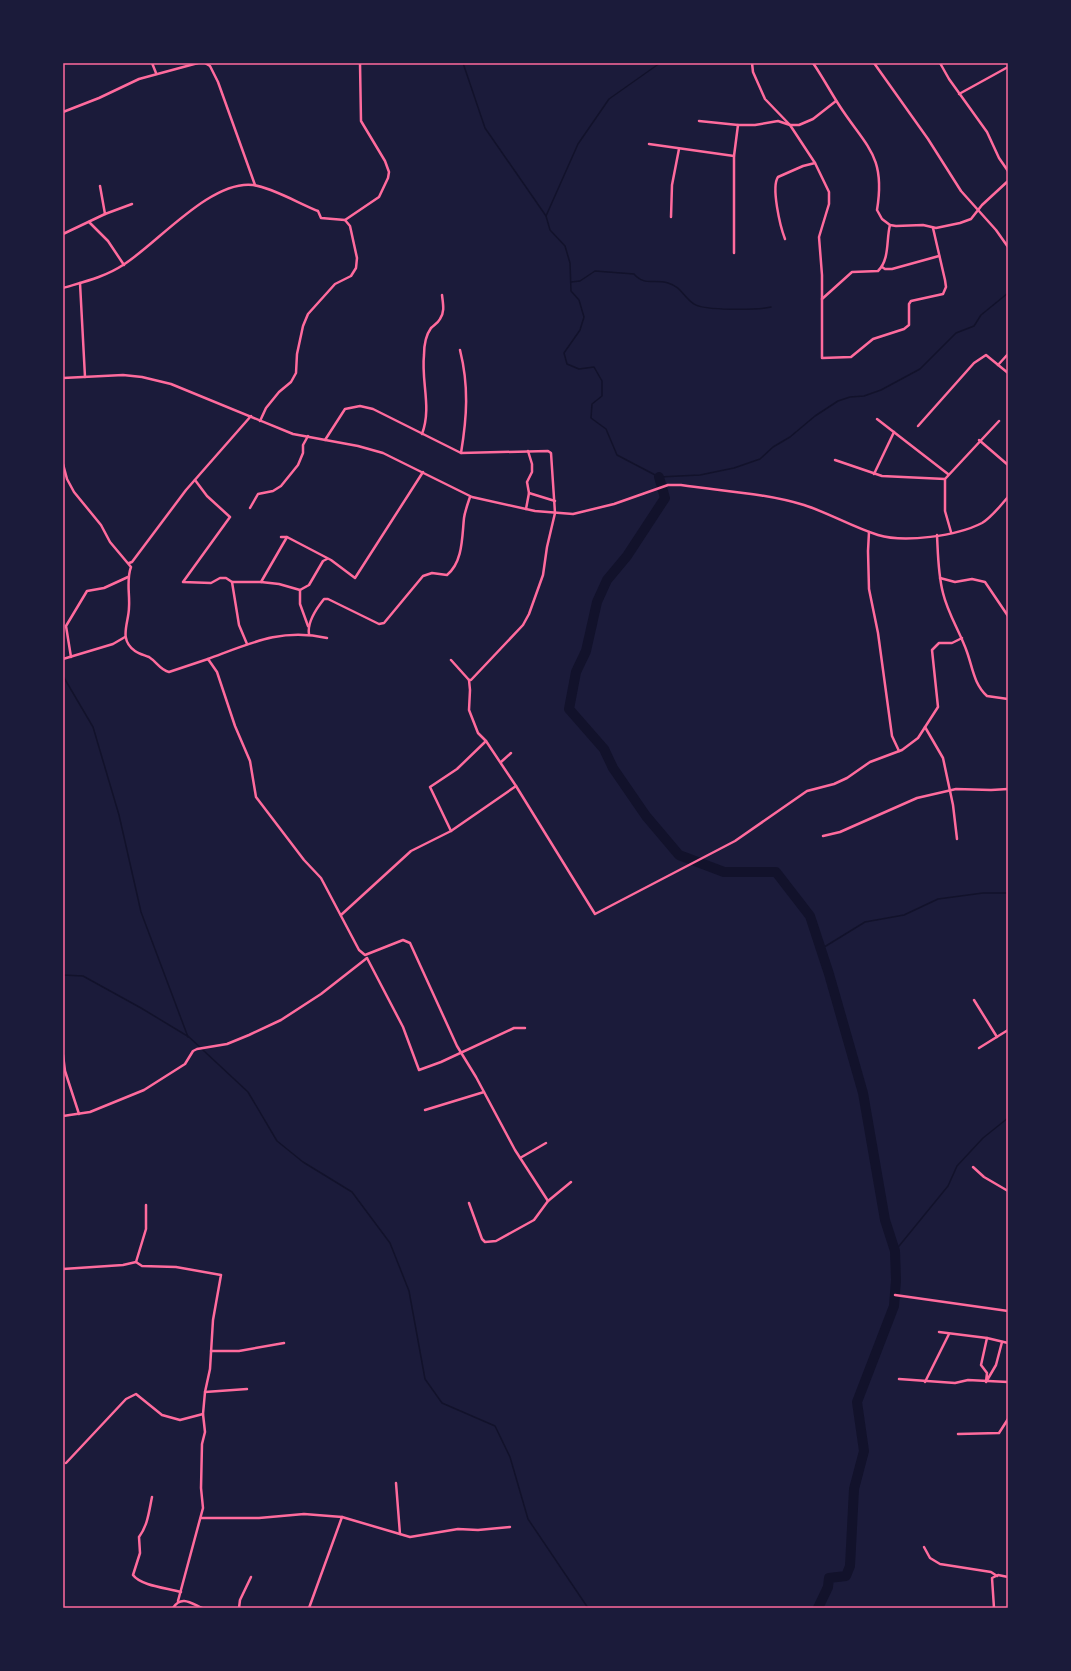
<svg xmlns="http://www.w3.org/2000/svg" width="1071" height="1671" font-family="'Playfair Display',serif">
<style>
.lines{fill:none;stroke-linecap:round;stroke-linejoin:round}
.stream{stroke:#12122b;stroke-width:1.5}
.river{stroke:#12122b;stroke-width:10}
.minor{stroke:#ff6b9d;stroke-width:2.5}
.neatline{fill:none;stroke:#ff6b9d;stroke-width:1.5}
</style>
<rect width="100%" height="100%" fill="#1b1b3a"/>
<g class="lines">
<g class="stream">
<path d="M 463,63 L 485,128 L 546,216 L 550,230 L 565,246 L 570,263 L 571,291 L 579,300 L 584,317 L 580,330 L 564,353 L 567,364 L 579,369 L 594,367 L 602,381 L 602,396 L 592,404 L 591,418 L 606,429 L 617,455 L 659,477 L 700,475 L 734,468 L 760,459 L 773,447 L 790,437 L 815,416 L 838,401 L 850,397 L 864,396 L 881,390 L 920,369 L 956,333 L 974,326 L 981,315 L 1008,293"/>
<path d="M 546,216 L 578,144 L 609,99 L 660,63"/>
<path d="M 571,282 L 580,281 L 595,271 L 634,274 C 644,286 654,279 668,283 C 682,287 683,297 694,304 C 704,311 758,310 771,307"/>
<path d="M 63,676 L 93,727 L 119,815 L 141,912 L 188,1037"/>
<path d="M 821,949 L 865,922 L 904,915 L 938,899 L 983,893 L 1008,893"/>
<path d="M 63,975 L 83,976 L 141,1008 L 189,1037 L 248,1092 L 277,1141 L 303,1162 L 352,1192 L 390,1243 L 409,1291 L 425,1379 L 442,1403 L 495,1426 L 510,1457 L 528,1519 L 588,1608"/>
<path d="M 895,1251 L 948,1186 L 957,1166 L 983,1138 L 1008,1118"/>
</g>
<path class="river" d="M 659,477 L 665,498 L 627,556 L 607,580 L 597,602 L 586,651 L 576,672 L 569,709 L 604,749 L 613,768 L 646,816 L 679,855 L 724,872 L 776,872 L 810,916 L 829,974 L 863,1093 L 885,1220 L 895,1251 L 896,1280 L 894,1306 L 857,1402 L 864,1451 L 854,1489 L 850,1566 L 846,1576 L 829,1578 L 828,1587 L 818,1608"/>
<g class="minor">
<path d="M 152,63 L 156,73"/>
<path d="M 205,63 L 210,66 L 218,82 L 255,185"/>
<path d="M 752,63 L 753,72 L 765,99 L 790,125 L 815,163 L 829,192 L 829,204 L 819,237 L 822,275 L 822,358 L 851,357 L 873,339 L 904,329 L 909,325 L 909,304 L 911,301 L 943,294 L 946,287 L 945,280 L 933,228"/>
<path d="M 813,63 C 822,76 830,91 839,105 C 866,147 886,155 877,210 L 882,219 L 890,225 L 896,226 L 923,225 L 936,228 L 960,223 L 971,219 L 982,205 L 1008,181"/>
<path d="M 874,63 L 928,139 L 961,191 L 996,230 L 1008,247"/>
<path d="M 940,63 L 949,79 L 987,132 L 999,158 L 1008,171"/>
<path d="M 959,94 L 1008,67"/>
<path d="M 63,112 L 99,98 L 139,79 L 198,63"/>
<path d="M 699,121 L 738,125 L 755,125 L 778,121 L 790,125 L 799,125 L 813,119 L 836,101"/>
<path d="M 649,144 L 734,156"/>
<path d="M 100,186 L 105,214 L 132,204"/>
<path d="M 671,217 L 672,185 L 679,149"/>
<path d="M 345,220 L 379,197 L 388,178 L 389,172 L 385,161 L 361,121 L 360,63"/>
<path d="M 89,222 L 108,241 L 124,265"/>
<path d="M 63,234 L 105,214"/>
<path d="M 785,239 C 780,226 771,187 778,177 L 803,166 L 815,163"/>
<path d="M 734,253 L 734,156 L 738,125"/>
<path d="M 882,267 L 885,269 L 892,269 L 939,256"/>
<path d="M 80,283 L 85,377"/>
<path d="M 63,288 C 83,282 105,277 123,265 C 157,244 210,180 253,185 C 271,187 300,204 318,211 L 321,218 L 345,220 L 350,226 L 357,258 L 356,268 L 351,276 L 335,284 L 308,314 L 303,326 L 297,354 L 296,373 L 291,382 L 279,392 L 266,408 L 260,421"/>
<path d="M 822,299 L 852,272 L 878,271 C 890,259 886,240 890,225"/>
<path d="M 460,350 C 469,386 467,417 461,453"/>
<path d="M 998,365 L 1008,354"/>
<path d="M 63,378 L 123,375 L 142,377 L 171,384 L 293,434 L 358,446 L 383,453 L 472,497 L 535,511 L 573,514 L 614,504 L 668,485 L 681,485 C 721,491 765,493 804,505 C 829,513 852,527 878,535 C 904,543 957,536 982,523 C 992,517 1000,506 1008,497"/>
<path d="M 877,419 L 948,474"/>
<path d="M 918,426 L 974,363 L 986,355 L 1008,373"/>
<path d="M 422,434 C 432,407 421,382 424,355 C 424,346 426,335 431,328 C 434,325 438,323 440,319 C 445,312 443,304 442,295"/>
<path d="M 325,440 L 345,409 L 360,406 L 373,409 L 461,453 L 548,451 L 551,453 L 555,513 L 547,547 L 543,575 L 529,614 L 523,625 L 471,680 L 469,680"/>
<path d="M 979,440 L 1008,465"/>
<path d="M 835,460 L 882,476 L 945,479"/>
<path d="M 63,464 L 67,479 L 74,492 L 101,525 L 110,542 L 131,567 C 126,580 130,594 129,607 C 129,623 118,639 135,651 C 139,654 144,655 149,657 C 157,662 160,670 169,672 L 208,659 L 217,672 L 235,726 L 250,761 L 256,797 L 304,860 L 321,878 L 359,950 L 365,955 L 403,940 L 410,943 L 457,1046 L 476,1077 L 515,1150 L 548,1201"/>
<path d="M 874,474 L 894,432"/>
<path d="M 195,480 L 207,496 L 230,517 L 183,582 L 211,583 L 220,578 L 226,578 L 232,582 L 261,582 L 287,537"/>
<path d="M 529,493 L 555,501"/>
<path d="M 250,508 L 258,494 L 273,491 L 281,486 L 298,465 L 303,453 L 303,445 L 308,436"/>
<path d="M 526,509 L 529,493 L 527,482 L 532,472 L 532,464 L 528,451"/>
<path d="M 869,532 L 868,551 L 869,589 L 878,633 L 892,736 L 899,751"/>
<path d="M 951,532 L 945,511 L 945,479 L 999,421"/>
<path d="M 937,535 C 938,554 938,574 943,593 C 948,614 960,632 967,652 C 973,669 974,684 987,696 L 1008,699"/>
<path d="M 281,537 L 287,537 L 331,560 L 355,578 L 423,472"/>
<path d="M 129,563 L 132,562 L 186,490 L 251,416"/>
<path d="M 940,578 L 955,582 L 972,579 L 985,582 L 1008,616"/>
<path d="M 232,582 L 239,625 L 247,644"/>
<path d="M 261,582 L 279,584 L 300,590 L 309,585 L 323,561 L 327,559"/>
<path d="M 300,590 L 300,604 L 308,626"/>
<path d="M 309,634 C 307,622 316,609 324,599 L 328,599 L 379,624 L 384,623 L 423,576 L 432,573 L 447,575 C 463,562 462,537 464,518 C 465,511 468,503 470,497"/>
<path d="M 71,657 L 66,626 L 87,591 L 104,588 L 128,577"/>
<path d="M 63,659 L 113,644 L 125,637"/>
<path d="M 208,659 C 251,643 281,628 327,638"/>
<path d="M 451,660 L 469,680 L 470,690 L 469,710 L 478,733 L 486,741 L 516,786 L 595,914 L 735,841 L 807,791 L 834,784 L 847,778 L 870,762 L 902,750 L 918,738 L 938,707 L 932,650 L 939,643 L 952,643 L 962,638"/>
<path d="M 925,727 L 943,758 L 953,805 L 957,839"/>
<path d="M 501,762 L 511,753"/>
<path d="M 451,831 L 430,787 L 457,769 L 486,741"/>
<path d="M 823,836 L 840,832 L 917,798 L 956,789 L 991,790 L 1008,789"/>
<path d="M 341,915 L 411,851 L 451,831 L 516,786"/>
<path d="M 367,958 L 403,1027 L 419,1070 L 441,1062 L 514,1028 L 525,1028"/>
<path d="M 974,1000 L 997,1037"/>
<path d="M 979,1048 L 1008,1030"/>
<path d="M 63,1055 L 65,1071 L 79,1114"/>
<path d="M 425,1110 L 484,1092"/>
<path d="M 63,1116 L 90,1112 L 144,1090 L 185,1064 L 193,1051 L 197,1049 L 227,1044 L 249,1035 L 281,1020 L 321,994 L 367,958"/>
<path d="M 520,1158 L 546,1143"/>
<path d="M 973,1167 L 984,1177 L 1008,1191"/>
<path d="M 469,1203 L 482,1239 L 485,1242 L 496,1241 L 534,1220 L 548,1201 L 571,1182"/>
<path d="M 136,1262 L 142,1266 L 176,1267 L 221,1275 L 213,1320 L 210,1369 L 205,1392 L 203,1414 L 205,1432 L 202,1444 L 201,1488 L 203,1508 L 178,1601"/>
<path d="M 63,1269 L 123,1265 L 136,1262 L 146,1229 L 146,1205"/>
<path d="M 895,1295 L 1008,1311"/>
<path d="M 939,1332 L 987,1338 L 1008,1343"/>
<path d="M 987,1338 L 981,1365 L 987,1373 L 986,1382 L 996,1365 L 1002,1342"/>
<path d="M 211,1351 L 239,1351 L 284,1343"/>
<path d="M 899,1379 L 955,1383 L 968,1380 L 1008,1382"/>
<path d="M 925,1382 L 949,1334"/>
<path d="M 205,1392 L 247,1389"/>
<path d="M 958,1434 L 999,1433 L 1008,1419"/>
<path d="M 66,1463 L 126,1399 L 136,1394 L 162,1415 L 180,1420 L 203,1414"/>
<path d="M 396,1483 L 400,1534"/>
<path d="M 152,1497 C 149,1511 148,1525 139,1537 L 140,1553 L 133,1575 C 141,1586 168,1588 181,1592"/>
<path d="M 201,1518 L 259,1518 L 304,1514 L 342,1517 L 410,1537 L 458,1529 L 478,1530 L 510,1527"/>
<path d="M 924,1547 L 930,1558 L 940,1564 L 991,1572 L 997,1576"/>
<path d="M 173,1608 C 181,1595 191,1603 202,1608"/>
<path d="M 239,1608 L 240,1600 L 251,1577"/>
<path d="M 309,1608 L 342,1517"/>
<path d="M 994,1608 L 992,1578 L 998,1575 L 1008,1577"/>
</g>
</g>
<rect width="1071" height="1671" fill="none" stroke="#1b1b3a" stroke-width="128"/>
<rect x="64" y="64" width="943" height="1543" class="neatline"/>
</svg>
